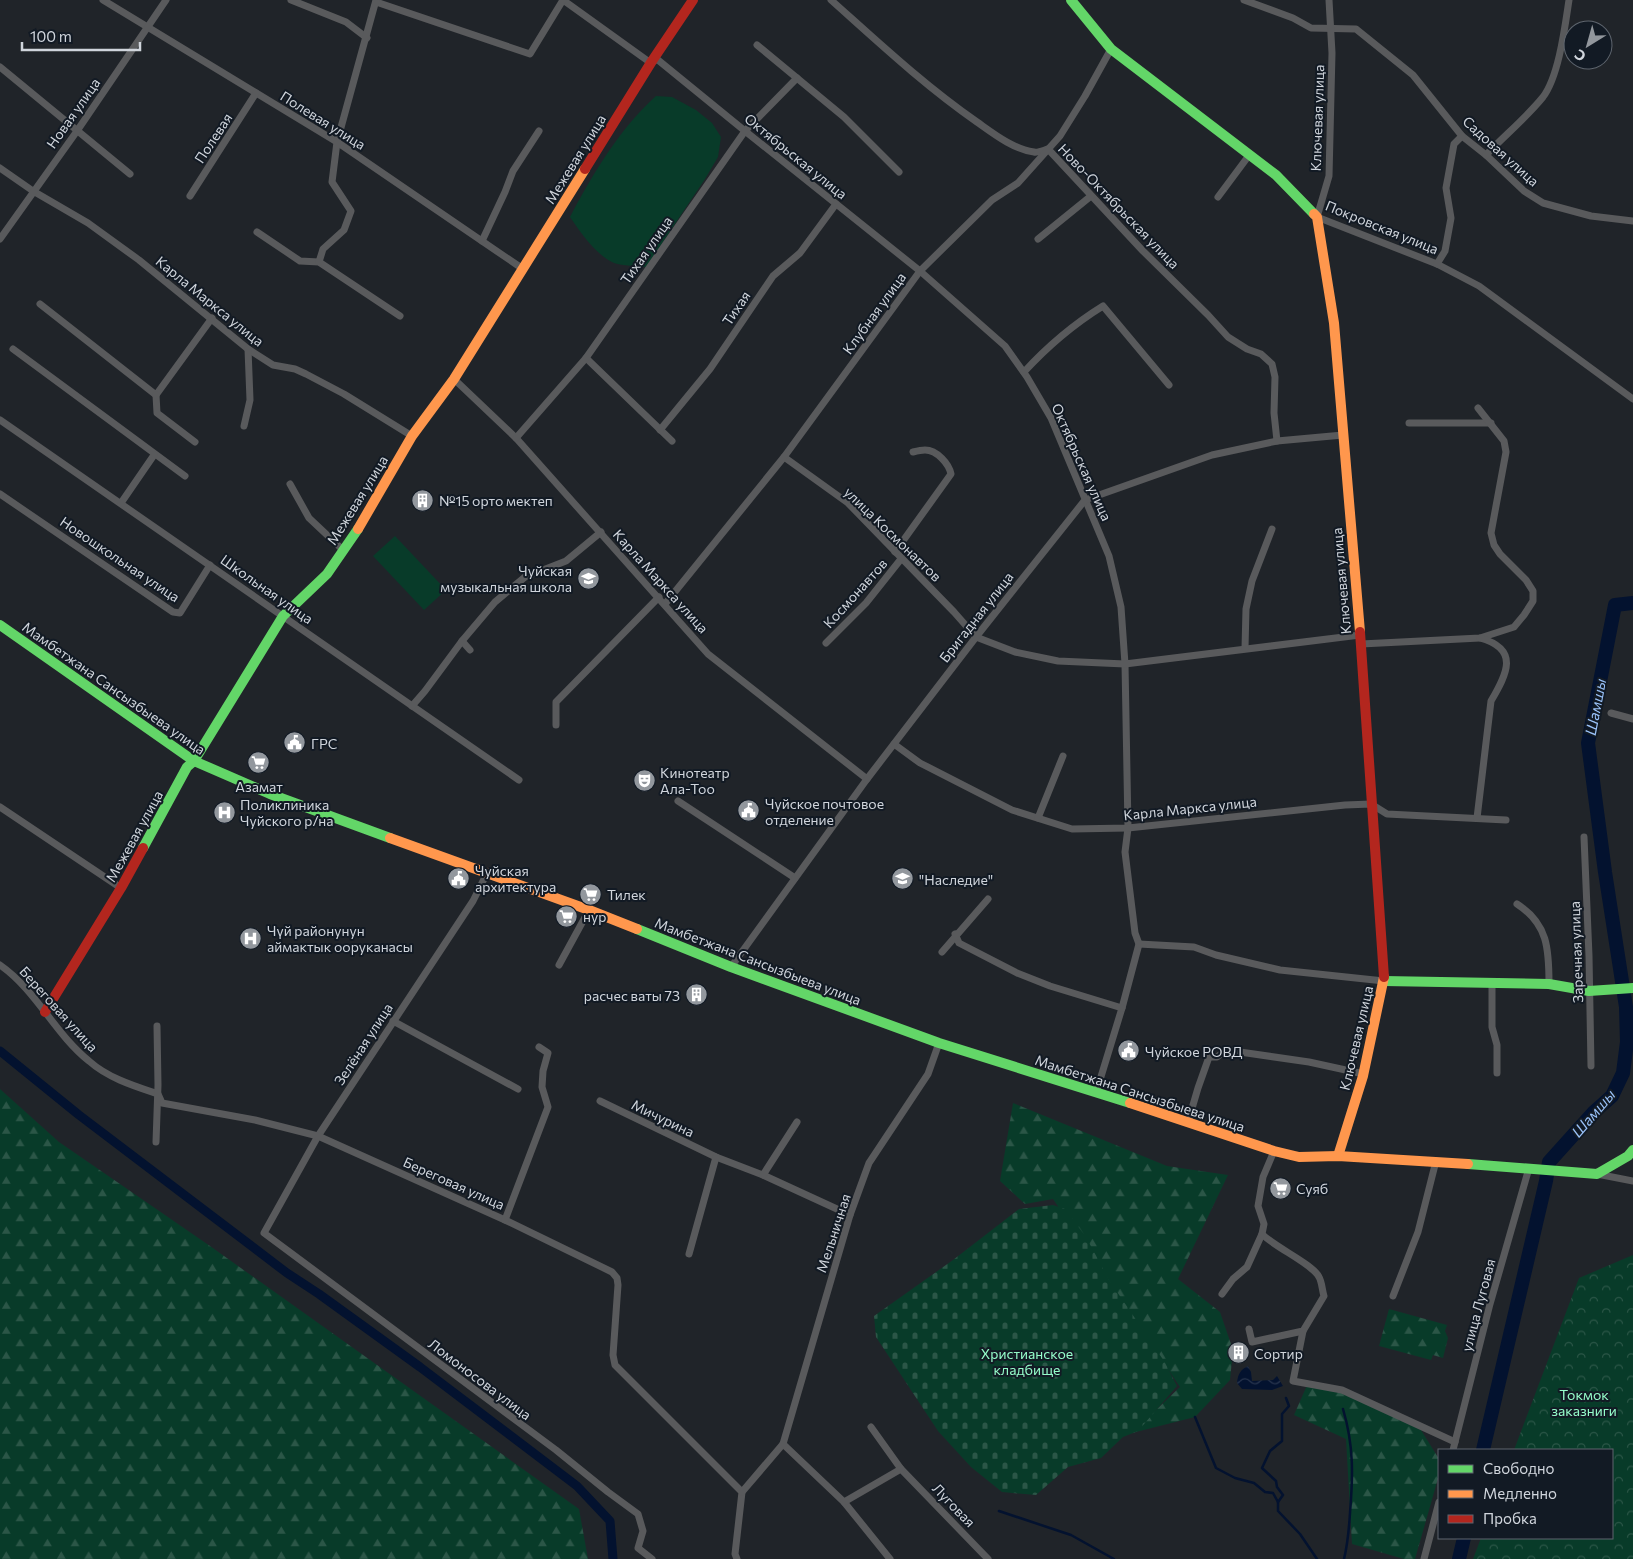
<svg xmlns="http://www.w3.org/2000/svg" width="1633" height="1559" font-family="Commissioner,sans-serif">
<style>
.forest{fill:url(#forest-firs)}
.cemetery{fill:url(#cemetery-stones)}
.park{fill:url(#park-crowns)}
.pitch{fill:#083b29}
.water{fill:url(#water-waves)}
.lines{fill:none;stroke-linecap:round;stroke-linejoin:round}
.stream{stroke:#03122f;stroke-width:2.5}
.canal{stroke:#03122f;stroke-width:9}
.river{stroke:#03122f;stroke-width:14}
.street{stroke:#595a5c;stroke-width:7}
.fast{stroke:#63d668;stroke-width:10}
.slow{stroke:#ff974d;stroke-width:10}
.jam{stroke:#b3261e;stroke-width:10}
.labels{text-anchor:middle;dominant-baseline:central;stroke-width:4;stroke-linejoin:round;paint-order:stroke}
.street-label{font-size:14px;fill:#d0d5dc;stroke:#121a24}
.poi-label{font-size:14px;fill:#d0d5dc;stroke:#121a24;text-anchor:start}
.park-label{font-size:14px;fill:#95fcca;stroke:#121a24}
.water-label{font-size:15px;font-style:italic;fill:#9ac2f9;stroke:#121a24}
</style>
<defs>
<pattern id="forest-firs" width="22" height="20" patternUnits="userSpaceOnUse" patternTransform="scale(1.25)"><rect width="22" height="20" fill="#083b29"/><path d="M5 1l3.5 6h-7zM16 11l3.5 6h-7z" fill="#2b5647"/></pattern>
<pattern id="cemetery-stones" width="16" height="16" patternUnits="userSpaceOnUse" patternTransform="scale(1.25)"><rect width="16" height="16" fill="#083b29"/><path d="M2 7V4a2 2 0 0 1 4 0v3zM10 15v-3a2 2 0 0 1 4 0v3z" fill="#2b5647"/></pattern>
<pattern id="park-crowns" width="20" height="18" patternUnits="userSpaceOnUse" patternTransform="scale(1.25)"><rect width="20" height="18" fill="#083b29"/><path d="M2 6a3 3 0 1 1 6 0M12 15a3 3 0 1 1 6 0" fill="none" stroke="#2b5647"/></pattern>
<pattern id="water-waves" width="16" height="10" patternUnits="userSpaceOnUse" patternTransform="scale(1.25)"><rect width="16" height="10" fill="#03122f"/><path d="M0 5q4-4 8 0t8 0" fill="none" stroke="#27344d"/></pattern>
</defs>
<rect width="100%" height="100%" fill="#202429"/>
<g class="forest">
<path d="M 0,1089 L 59,1142 L 210,1246 L 579,1509 L 588,1559 L 0,1559 Z"/>
<path d="M 1013,1103 L 1167,1166 L 1228,1175 L 1178,1279 L 1220,1312 L 1233,1350 L 1230,1380 L 1195,1417 L 1132,1433 L 1180,1387 L 1053,1199 L 1025,1204 L 1000,1181 Z"/>
<path d="M 1389,1309 L 1447,1325 L 1445,1331 L 1448,1338 L 1443,1358 L 1433,1355 L 1431,1360 L 1379,1346 Z"/>
<path d="M 1308,1383 L 1341,1392 L 1421,1430 L 1439,1459 L 1439,1475 L 1415,1559 L 1404,1559 L 1352,1544 L 1346,1439 L 1294,1415 Z"/>
</g>
<path class="cemetery" d="M 1053,1205 L 1065,1209 L 1086,1237 L 1109,1280 L 1164,1361 L 1177,1386 L 1138,1431 L 1123,1437 L 1101,1458 L 1068,1467 L 1036,1495 L 1002,1492 L 971,1467 L 938,1431 L 876,1337 L 874,1316 L 953,1260 L 1019,1209 Z"/>
<path class="park" d="M 1633,1255 L 1633,1559 L 1473,1559 L 1481,1538 L 1612,1538 L 1612,1450 L 1514,1450 L 1579,1278 Z"/>
<g class="pitch">
<path d="M 656,96 L 672,97 L 696,110 L 712,123 L 721,137 L 718,157 L 705,179 L 646,267 C 636,266 623,266 614,263 C 597,256 580,232 570,217 C 592,175 620,128 656,96 Z"/>
<path d="M 395,536 L 446,590 L 424,610 L 373,556 Z"/>
</g>
<path class="water" d="M 1248,1366 L 1251,1372 L 1252,1381 L 1273,1380 L 1277,1376 L 1283,1386 L 1272,1390 L 1242,1389 L 1237,1383 C 1238,1374 1240,1370 1248,1366 Z"/>
<g class="lines">
<g class="stream">
<path d="M 1343,1409 C 1354,1446 1353,1476 1350,1513 C 1349,1529 1348,1543 1344,1559"/>
<path d="M 1195,1417 L 1216,1468 L 1235,1478 L 1254,1483 L 1265,1492 L 1273,1493 L 1278,1502 L 1278,1511 L 1300,1534 L 1317,1559"/>
<path d="M 1278,1502 L 1283,1495 L 1277,1487 L 1276,1481 L 1262,1468 L 1270,1451 L 1282,1441 L 1282,1414 L 1289,1406 L 1286,1398"/>
<path d="M 999,1511 L 1071,1535 L 1114,1559"/>
</g>
<path class="canal" d="M 0,1051 L 79,1115 L 287,1273 L 319,1294 L 420,1367 L 577,1486 L 610,1521 L 613,1559"/>
<g class="river">
<path d="M 1483,1450 L 1546,1181 L 1549,1162 L 1594,1112 L 1612,1096 L 1623,1073 L 1627,1042 L 1626,1007 L 1605,872 L 1588,743 L 1615,605 L 1633,603"/>
<path d="M 1459,1559 L 1464,1538"/>
</g>
<g class="street">
<path d="M 103,0 L 337,142 L 523,269"/>
<path d="M 291,0 L 346,22 L 367,38"/>
<path d="M 563,0 L 648,61 L 658,60 L 745,131 L 920,271 L 1005,346 L 1027,377 L 1051,418 L 1109,556 L 1121,607 L 1125,664 L 1128,828 L 1125,852 L 1135,933 L 1139,944 L 1122,1008 L 1096,1093"/>
<path d="M 831,0 C 878,42 925,86 977,122 C 994,134 1013,149 1034,152 C 1038,153 1044,150 1048,149 L 1143,251 L 1208,315 L 1228,337 L 1247,349 L 1261,354 L 1272,364 L 1275,377 L 1274,413 L 1277,441"/>
<path d="M 1244,0 L 1293,18 L 1311,28 L 1356,29 L 1413,75 L 1462,136 L 1486,155 L 1524,191 L 1543,203 L 1554,206 L 1591,216 L 1633,221"/>
<path d="M 1329,0 L 1332,53 L 1329,176 L 1317,217 L 1437,264 L 1479,286 L 1633,399"/>
<path d="M 376,2 L 530,54 L 563,0"/>
<path d="M 757,45 L 844,117 L 899,172"/>
<path d="M 0,67 L 130,174"/>
<path d="M 1486,155 C 1504,136 1527,117 1543,97 C 1559,76 1565,26 1569,0"/>
<path d="M 0,168 L 33,191 L 88,223 L 139,260 L 248,349 L 273,365 L 295,369 L 306,374 L 344,394 L 412,436"/>
<path d="M 190,196 L 256,93"/>
<path d="M 1218,197 L 1250,154"/>
<path d="M 257,232 L 300,261 L 319,262 L 400,316"/>
<path d="M 0,239 L 77,131 L 166,0"/>
<path d="M 1038,239 L 1091,196"/>
<path d="M 482,241 L 505,192 L 513,171 L 539,131"/>
<path d="M 319,262 L 323,249 L 344,230 L 351,211 L 332,182 L 337,142 L 376,0"/>
<path d="M 1437,264 L 1445,251 L 1451,218 L 1446,188 L 1454,144 L 1462,136"/>
<path d="M 40,304 L 156,395 L 212,318"/>
<path d="M 13,349 L 185,476"/>
<path d="M 586,358 L 672,441"/>
<path d="M 1024,372 C 1046,348 1074,324 1103,306 L 1169,385"/>
<path d="M 454,379 L 516,438 L 708,654 L 867,779"/>
<path d="M 156,395 L 157,413 L 195,442"/>
<path d="M 0,420 L 519,780"/>
<path d="M 1409,423 L 1491,423"/>
<path d="M 244,426 L 250,400 L 248,349"/>
<path d="M 660,430 L 710,369 L 773,276 L 800,253 L 836,204"/>
<path d="M 516,438 L 586,358 L 745,131 L 797,78"/>
<path d="M 784,457 L 848,503 L 954,612 L 976,637 L 1015,652 L 1058,661 L 1125,664 L 1360,635"/>
<path d="M 290,484 L 309,518 L 343,550"/>
<path d="M 0,494 L 173,612 L 180,613 L 210,565"/>
<path d="M 121,503 L 154,455"/>
<path d="M 895,552 L 951,474 C 949,464 937,450 925,450 C 921,450 917,451 913,452"/>
<path d="M 665,604 L 784,457 L 920,271 L 992,200 L 1018,183 L 1060,136 L 1085,96 L 1111,49"/>
<path d="M 462,641 L 495,602 L 525,577 L 566,561 L 601,532"/>
<path d="M 826,643 L 866,603 L 901,559"/>
<path d="M 1361,644 L 1480,638 L 1514,627 L 1524,615 L 1533,601 L 1533,591 L 1526,580 L 1500,554 L 1494,545 L 1491,533 L 1506,452 L 1504,441 L 1478,408"/>
<path d="M 1245,648 L 1246,609 L 1252,581 L 1272,529"/>
<path d="M 412,706 L 425,691 L 462,641 L 470,650"/>
<path d="M 1611,713 L 1633,719"/>
<path d="M 556,725 L 556,702 L 659,597"/>
<path d="M 894,744 L 920,763 L 1012,810 L 1072,829 L 1128,828 L 1345,805 L 1371,804 L 1387,814 L 1506,820"/>
<path d="M 678,801 L 795,878"/>
<path d="M 0,807 L 121,888"/>
<path d="M 1038,818 L 1063,756"/>
<path d="M 1477,818 L 1491,701 C 1507,674 1520,649 1480,638"/>
<path d="M 1584,837 L 1589,956 L 1591,1066"/>
<path d="M 487,873 L 473,901 L 318,1136 L 264,1233 L 556,1450 L 608,1492 L 638,1514 L 643,1531 L 638,1548 L 652,1559"/>
<path d="M 1517,904 C 1548,924 1549,949 1549,984"/>
<path d="M 955,934 L 959,943 L 1017,973 L 1050,986 L 1122,1008"/>
<path d="M 1139,944 L 1194,947 L 1216,955 L 1280,970 L 1384,981"/>
<path d="M 942,952 L 988,899"/>
<path d="M 0,965 C 36,990 55,1034 89,1061 C 108,1078 134,1086 158,1094 L 162,1103 L 255,1120 L 318,1136 L 505,1220 L 612,1272 L 617,1278 L 618,1285 L 613,1355 L 615,1365 L 742,1492 L 735,1554 L 737,1559"/>
<path d="M 559,965 L 589,910"/>
<path d="M 731,967 L 867,779 L 976,637 L 1085,500 L 1212,455 L 1277,441 L 1343,435"/>
<path d="M 1492,983 L 1492,1027 L 1497,1045 L 1497,1073"/>
<path d="M 393,1021 L 518,1089"/>
<path d="M 600,1101 L 716,1157 L 763,1175 L 850,1215"/>
<path d="M 1188,1122 L 1198,1088 L 1209,1057 L 1217,1057 L 1226,1050 L 1309,1062 L 1364,1074"/>
<path d="M 156,1142 L 158,1085 L 157,1026"/>
<path d="M 1597,1174 L 1633,1181"/>
<path d="M 763,1175 L 797,1122"/>
<path d="M 505,1220 L 548,1107 L 542,1087 L 543,1071 L 548,1053 L 539,1047"/>
<path d="M 689,1254 L 716,1157"/>
<path d="M 1222,1294 L 1233,1279 L 1247,1267 L 1262,1234"/>
<path d="M 1393,1296 L 1418,1232 L 1436,1161"/>
<path d="M 1249,1329 L 1252,1342 L 1303,1331 L 1324,1296 C 1322,1290 1322,1282 1319,1277 C 1313,1264 1274,1247 1262,1234 L 1264,1224 L 1258,1206 L 1263,1177 L 1274,1151"/>
<path d="M 1303,1331 L 1293,1381 L 1342,1390 L 1455,1442"/>
<path d="M 871,1427 L 901,1469 L 988,1559"/>
<path d="M 783,1444 L 844,1502 L 890,1559"/>
<path d="M 1453,1450 L 1490,1304 L 1529,1168"/>
<path d="M 742,1492 L 783,1444 L 850,1215 L 869,1163 L 928,1074 L 939,1043"/>
<path d="M 844,1502 L 901,1469"/>
<path d="M 1424,1559 L 1439,1502"/>
</g>
<g class="fast">
<path d="M 1071,0 L 1111,49 L 1276,175 L 1314,214"/>
<path d="M 0,625 L 194,761 L 270,794 L 390,838"/>
<path d="M 143,848 L 187,767 L 194,761 L 283,616 L 327,574 L 358,529"/>
<path d="M 637,929 L 731,967 L 939,1043 L 1130,1103"/>
<path d="M 1384,981 L 1549,984 L 1589,991 L 1633,988"/>
<path d="M 1468,1164 L 1597,1174 L 1628,1156 L 1633,1150"/>
</g>
<g class="slow">
<path d="M 1314,214 L 1317,217 L 1334,323 L 1360,632"/>
<path d="M 358,529 L 412,436 L 454,379 L 585,169"/>
<path d="M 390,838 L 589,910 L 637,929"/>
<path d="M 1130,1103 L 1274,1151 L 1299,1157 L 1338,1156 L 1468,1164"/>
<path d="M 1338,1156 L 1363,1076 L 1384,977"/>
</g>
<g class="jam">
<path d="M 585,169 L 652,61 L 693,0"/>
<path d="M 1360,632 L 1384,977"/>
<path d="M 45,1012 L 121,888 L 143,848"/>
</g>
</g>
<defs>
<symbol id="building-disc" viewBox="-11 -11 22 22"><circle r="9.5" fill="#92979d" stroke="#121a24"/><path d="M-4-6H4V6H1V3H-1V6H-4ZM-2.5-4.3h1.7v1.8h-1.7ZM.8-4.3h1.7v1.8H.8ZM-2.5-1h1.7V.8h-1.7ZM.8-1h1.7V.8H.8Z" fill="#fff"/></symbol>
<symbol id="school-disc" viewBox="-11 -11 22 22"><circle r="9.5" fill="#92979d" stroke="#121a24"/><path d="M0-5L7-2L0 1L-7-2ZM-4 1L0 2.5L4 1V4Q0 6-4 4Z" fill="#fff"/></symbol>
<symbol id="civic-disc" viewBox="-11 -11 22 22"><circle r="9.5" fill="#92979d" stroke="#121a24"/><path d="M-.6-6.5H3V-4.5H.6V-3L4-1V1h2V6H-6V1h2V-1L-.6-3ZM-1.2 2.5V6h2.4V2.5Z" fill="#fff"/></symbol>
<symbol id="supermarket-disc" viewBox="-11 -11 22 22"><circle r="9.5" fill="#92979d" stroke="#121a24"/><path d="M-6-5.5h2.5l.6 2H6L4.5 2H-2.5L-4.4-4H-6ZM-1.5 3.2a1.3 1.3 0 1 0 .1 0ZM3 3.2a1.3 1.3 0 1 0 .1 0Z" fill="#fff"/></symbol>
<symbol id="theatre-disc" viewBox="-11 -11 22 22"><circle r="9.5" fill="#92979d" stroke="#121a24"/><path d="M-5-5.5Q0-4 5-5.5V0Q5 5 0 6Q-5 5-5 0ZM-3.3-2.5H-1v1.5H-3.3ZM1-2.5H3.3v1.5H1ZM-2.8 1Q0 5.5 2.8 1Z" fill="#fff"/></symbol>
<symbol id="hospital-disc" viewBox="-11 -11 22 22"><circle r="9.5" fill="#92979d" stroke="#121a24"/><path d="M-5-5h3v3.5h4V-5h3V5h-3V1.5h-4V5h-3Z" fill="#fff"/></symbol>
</defs>
<g fill-rule="evenodd">
<use href="#building-disc" x="410" y="488" width="25" height="25"/>
<use href="#school-disc" x="576" y="566" width="25" height="25"/>
<use href="#civic-disc" x="282" y="730" width="25" height="25"/>
<use href="#supermarket-disc" x="246" y="750" width="25" height="25"/>
<use href="#theatre-disc" x="632" y="768" width="25" height="25"/>
<use href="#civic-disc" x="736" y="798" width="25" height="25"/>
<use href="#hospital-disc" x="212" y="800" width="25" height="25"/>
<use href="#civic-disc" x="446" y="866" width="25" height="25"/>
<use href="#school-disc" x="890" y="866" width="25" height="25"/>
<use href="#supermarket-disc" x="578" y="882" width="25" height="25"/>
<use href="#supermarket-disc" x="554" y="904" width="25" height="25"/>
<use href="#hospital-disc" x="238" y="926" width="25" height="25"/>
<use href="#building-disc" x="684" y="982" width="25" height="25"/>
<use href="#civic-disc" x="1116" y="1038" width="25" height="25"/>
<use href="#supermarket-disc" x="1268" y="1176" width="25" height="25"/>
<use href="#building-disc" x="1226" y="1340" width="25" height="25"/>
</g>
<g class="labels">
<g class="street-label">
<text transform="translate(73 113) rotate(-55)">Новая улица</text>
<text transform="translate(1317 118) rotate(-88)">Ключевая улица</text>
<text transform="translate(323 120) rotate(32)">Полевая улица</text>
<text transform="translate(213 138) rotate(-57)">Полевая</text>
<text transform="translate(1501 151) rotate(42)">Садовая улица</text>
<text transform="translate(796 156) rotate(39)">Октябрьская улица</text>
<text transform="translate(575 159) rotate(-58)">Межевая улица</text>
<text transform="translate(1119 206) rotate(46)">Ново-Октябрьская улица</text>
<text transform="translate(1382 227) rotate(22)">Покровская улица</text>
<text transform="translate(646 250) rotate(-55)">Тихая улица</text>
<text transform="translate(210 301) rotate(39)">Карла Маркса улица</text>
<text transform="translate(736 308) rotate(-56)">Тихая</text>
<text transform="translate(874 313) rotate(-54)">Клубная улица</text>
<text transform="translate(1082 462) rotate(66)">Октябрьская улица</text>
<text transform="translate(357 500) rotate(-58)">Межевая улица</text>
<text transform="translate(893 534) rotate(44)">улица Космонавтов</text>
<text transform="translate(120 559) rotate(34)">Новошкольная улица</text>
<text transform="translate(661 581) rotate(48)">Карла Маркса улица</text>
<text transform="translate(1341 581) rotate(-95)">Ключевая улица</text>
<text transform="translate(267 589) rotate(35)">Школьная улица</text>
<text transform="translate(855 593) rotate(-48)">Космонавтов</text>
<text transform="translate(976 617) rotate(-52)">Бригадная улица</text>
<text transform="translate(114 688) rotate(35)">Мамбетжана Сансызбыева улица</text>
<text transform="translate(1190 808) rotate(-6)">Карла Маркса улица</text>
<text transform="translate(134 836) rotate(-61)">Межевая улица</text>
<text transform="translate(1576 952) rotate(-92)">Заречная улица</text>
<text transform="translate(758 961) rotate(21)">Мамбетжана Сансызбыева улица</text>
<text transform="translate(59 1009) rotate(48)">Береговая улица</text>
<text transform="translate(1356 1038) rotate(-77)">Ключевая улица</text>
<text transform="translate(363 1044) rotate(-57)">Зелёная улица</text>
<text transform="translate(1140 1093) rotate(18)">Мамбетжана Сансызбыева улица</text>
<text transform="translate(663 1118) rotate(26)">Мичурина</text>
<text transform="translate(454 1183) rotate(24)">Береговая улица</text>
<text transform="translate(833 1233) rotate(-72)">Мельничная</text>
<text transform="translate(1478 1305) rotate(-75)">улица Луговая</text>
<text transform="translate(480 1379) rotate(37)">Ломоносова улица</text>
<text transform="translate(954 1505) rotate(46)">Луговая</text>
</g>
<g class="poi-label">
<text x="439" y="500">№15 орто мектеп</text>
<text x="572" y="570" text-anchor="end">Чуйская<tspan x="572" dy="16">музыкальная школа</tspan></text>
<text x="311" y="743">ГРС</text>
<text x="660" y="772">Кинотеатр<tspan x="660" dy="16">Ала-Тоо</tspan></text>
<text x="259" y="786" text-anchor="middle">Азамат</text>
<text x="765" y="803">Чуйское почтовое<tspan x="765" dy="16">отделение</tspan></text>
<text x="240" y="804">Поликлиника<tspan x="240" dy="16">Чуйского р/на</tspan></text>
<text x="475" y="870">Чуйская<tspan x="475" dy="16">архитектура</tspan></text>
<text x="919" y="879">"Наследие"</text>
<text x="607" y="894">Тилек</text>
<text x="583" y="916">нур</text>
<text x="267" y="930">Чүй районунун<tspan x="267" dy="16">аймактык ооруканасы</tspan></text>
<text x="680" y="995" text-anchor="end">расчес ваты 73</text>
<text x="1145" y="1051">Чуйское РОВД</text>
<text x="1296" y="1188">Суяб</text>
<text x="1254" y="1353">Сортир</text>
</g>
<g class="park-label">
<text x="1027" y="1353">Христианское<tspan x="1027" dy="16">кладбище</tspan></text>
<text x="1584" y="1394">Токмок<tspan x="1584" dy="16">заказниги</tspan></text>
</g>
<g class="water-label">
<text transform="translate(1595 707) rotate(-79)">Шамшы</text>
<text transform="translate(1593 1113) rotate(-49)">Шамшы</text>
</g>
</g>
<rect x="1438" y="1449" width="175" height="90" fill="#121a24" stroke="#5e656e"/>
<rect x="1448" y="1465" width="25" height="8" fill="#63d668" stroke="#5e656e"/>
<text x="1483" y="1474" font-size="15" fill="#d0d5dc">Свободно</text>
<rect x="1448" y="1490" width="25" height="8" fill="#ff974d" stroke="#5e656e"/>
<text x="1483" y="1499" font-size="15" fill="#d0d5dc">Медленно</text>
<rect x="1448" y="1515" width="25" height="8" fill="#b3261e" stroke="#5e656e"/>
<text x="1483" y="1524" font-size="15" fill="#d0d5dc">Пробка</text>
<g transform="translate(1588 45) rotate(217)"><circle r="24" fill="#121a24" stroke="#5e656e"/>
<path d="M0-4L9 19L0 12L-9 19Z" fill="#92979d"/>
<text y="-8" font-size="14" font-weight="bold" text-anchor="middle" fill="#d0d5dc">С</text>
</g>
<path d="M22 42v8h118v-8" fill="none" stroke="#d0d5dc" stroke-width="2.5"/>
<text x="30" y="42" font-size="15" fill="#d0d5dc" stroke="#121a24" stroke-width="4" paint-order="stroke">100 m</text>
</svg>
